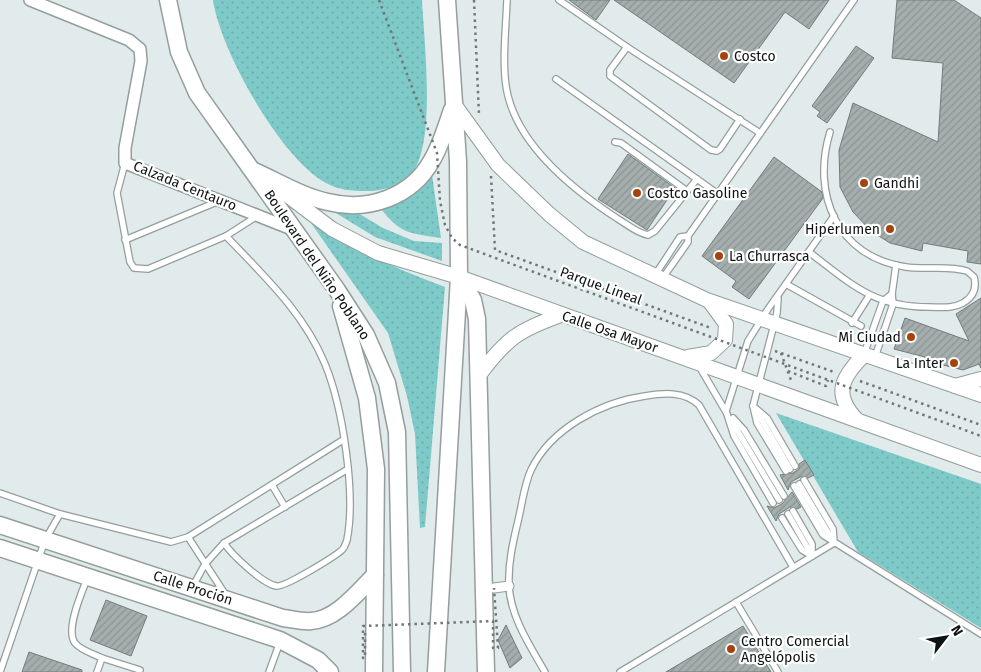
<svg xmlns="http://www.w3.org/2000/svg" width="981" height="672" font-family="'Fira Sans',sans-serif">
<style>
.grass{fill:url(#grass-dots)}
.building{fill:url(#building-hatch);stroke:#727c7b}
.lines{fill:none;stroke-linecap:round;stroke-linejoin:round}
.service-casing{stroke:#949e9d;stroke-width:8}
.pedestrian-casing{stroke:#949e9d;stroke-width:11}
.minor-casing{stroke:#949e9d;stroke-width:14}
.tertiary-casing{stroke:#949e9d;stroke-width:16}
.secondary-casing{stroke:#949e9d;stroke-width:19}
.path{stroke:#707777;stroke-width:2.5;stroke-dasharray:2.5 4;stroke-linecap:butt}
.service{stroke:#fff;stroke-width:5.5}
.pedestrian{stroke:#fff;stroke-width:9}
.minor{stroke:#fff;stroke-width:11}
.tertiary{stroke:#fff;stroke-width:14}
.secondary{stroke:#fff;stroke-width:16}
.path-bridge{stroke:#707777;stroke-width:2.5;stroke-dasharray:2.5 4;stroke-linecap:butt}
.poi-dot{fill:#a6430a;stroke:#fff;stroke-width:2}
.labels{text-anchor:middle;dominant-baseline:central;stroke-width:4.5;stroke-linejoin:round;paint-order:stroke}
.poi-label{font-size:14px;fill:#0e1212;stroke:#fff;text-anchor:start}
.street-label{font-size:14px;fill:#0e1212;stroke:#fff}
</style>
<defs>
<pattern id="grass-dots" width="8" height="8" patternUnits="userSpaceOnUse" patternTransform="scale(1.25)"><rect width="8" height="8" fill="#7ecac8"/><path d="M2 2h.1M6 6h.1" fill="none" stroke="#6cacab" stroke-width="1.8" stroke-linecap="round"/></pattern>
<pattern id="building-hatch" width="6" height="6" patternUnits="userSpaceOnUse" patternTransform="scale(1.25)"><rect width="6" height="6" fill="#a4aead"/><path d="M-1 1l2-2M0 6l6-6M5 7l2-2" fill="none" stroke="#8c9594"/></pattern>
</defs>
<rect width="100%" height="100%" fill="#e1ebeb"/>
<g class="grass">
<path d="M 213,0 L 422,0 C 424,40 436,140 413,172 C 404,185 381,192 366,191 C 352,191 338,190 326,183 C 281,159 220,50 213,0 Z"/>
<path d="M 432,175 L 441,238 C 410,233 402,235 382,210 C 402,201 417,189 432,175 Z"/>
<path d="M 331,210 L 358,213 L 383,228 L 414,241 L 442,243 L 442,261 L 375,237 Z"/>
<path d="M 311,223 C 354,251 398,269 445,287 L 425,527 L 420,528 L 415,434 L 407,396 L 388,333 Z"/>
<path d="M 776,413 L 981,484 L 981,628 L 858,552 Z"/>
</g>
<g class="building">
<path d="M 569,0 L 610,0 L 596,20 Z"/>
<path d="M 614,0 L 829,0 L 809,29 L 785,12 L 734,83 Z"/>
<path d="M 897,0 L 954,0 L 981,18 L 981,264 L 967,262 L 968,251 L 923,243 L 922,251 L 890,243 L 871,231 L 853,212 L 840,187 L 839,150 L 853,103 L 938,142 L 943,63 L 892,58 Z"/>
<path d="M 856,46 L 874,58 L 827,123 L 817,116 L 820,112 L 812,106 Z"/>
<path d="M 628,154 L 675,188 L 647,230 L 598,199 Z"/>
<path d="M 774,157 L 822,192 L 823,198 L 749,299 L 732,287 L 736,281 L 702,256 Z"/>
<path d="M 981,298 L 981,368 L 979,364 L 963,370 L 923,360 L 925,357 L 894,349 L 905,318 L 969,341 L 956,314 Z"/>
<path d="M 805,460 L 814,475 L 808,478 L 802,476 L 791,482 L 788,490 L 780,475 L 793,473 L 799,469 L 799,464 Z"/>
<path d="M 792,492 L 801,507 L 797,509 L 790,507 L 779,514 L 776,521 L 767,506 L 774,508 L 782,504 Z"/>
<path d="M 106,600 L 147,616 L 131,656 L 90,640 Z"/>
<path d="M 506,625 L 522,658 L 510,668 L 498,640 Z"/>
<path d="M 743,626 L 771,672 L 666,672 Z"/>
<path d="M 29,652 L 82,670 L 82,672 L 22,672 Z"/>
</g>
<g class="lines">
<defs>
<g id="service">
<path d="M 507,0 C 506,27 501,70 508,96 C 521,148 575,191 618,219 C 628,225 637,233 648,235 L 655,231 L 697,179"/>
<path d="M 559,0 L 627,47 L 760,133"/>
<path d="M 627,47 L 610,70 L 610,76 L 711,150 L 717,151 L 720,149 L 740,119"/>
<path d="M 556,79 L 718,194"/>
<path d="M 615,142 L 621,143 L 687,191"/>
<path d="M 125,163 L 117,193 L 130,262 L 134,268 L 148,269 L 226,236 L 257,216"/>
<path d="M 125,240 L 219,201"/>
<path d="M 809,252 C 851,284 873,307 929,307 C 941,307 952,309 963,303 C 973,297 977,288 974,277 L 967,271 C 948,265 926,270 906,267 C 837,257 811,194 830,132"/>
<path d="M 655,275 L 680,237 L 688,236"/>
<path d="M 662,279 L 688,242 L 688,236 L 854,0"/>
<path d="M 786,284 L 861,326"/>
<path d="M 778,298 L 777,313 L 753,406 L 757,423 L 786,471"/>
<path d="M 852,323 L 869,296"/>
<path d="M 864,354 L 883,301 L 892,294"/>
<path d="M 875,357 L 893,304 L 892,294 L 896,265"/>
<path d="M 699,366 L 726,412"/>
<path d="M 753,406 L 767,418 L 795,466"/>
<path d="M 756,410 L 790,469"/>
<path d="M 733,418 L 744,430 L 784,496"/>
<path d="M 731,420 L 779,500"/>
<path d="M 804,480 L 833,529 L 834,543"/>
<path d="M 799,484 L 833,541"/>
<path d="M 272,485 L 285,507"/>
<path d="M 794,486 L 823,535 L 981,634"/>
<path d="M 0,493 L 60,514 L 171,542 L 188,537 L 343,440"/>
<path d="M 773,503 L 734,436 L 726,411 L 748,341 L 768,309 L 834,216"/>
<path d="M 793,511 L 812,544 L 812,556"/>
<path d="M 788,514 L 811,554"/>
<path d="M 782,518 L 802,550 L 812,556"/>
<path d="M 188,537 L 225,594"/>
<path d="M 224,543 C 233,556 262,583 276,586 C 284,588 334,557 342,550 C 344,548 346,543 347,540 C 356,494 343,408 325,364 C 304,313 264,276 226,236"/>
<path d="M 87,579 C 82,592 65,630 75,643 C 80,650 94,654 102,658 L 97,672"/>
<path d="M 193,586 L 205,564 L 224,543 L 348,469"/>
<path d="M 736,602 L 778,672"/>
<path d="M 102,658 L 140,670"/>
<path d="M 0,672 L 45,540 L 60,514"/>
<path d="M 269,672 L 280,642"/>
<path d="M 545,672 C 530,646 510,616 509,585 C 508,563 513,542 518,521 C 522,505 524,485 531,470 C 551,428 602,402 645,396 C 664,393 684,391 699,405 L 793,567"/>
<path d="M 620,672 L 834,543"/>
</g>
<path id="pedestrian" d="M 494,588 L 509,586"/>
<path id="minor" d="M 30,0 L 129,40 L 140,49 L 141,61 L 125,148 L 125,163 L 294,230"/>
<g id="tertiary">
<path d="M 454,104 L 498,165 L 549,214 L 583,242 L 707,300 L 981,395"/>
<path d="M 275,186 L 332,229 L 378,253 L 459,277 L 981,465"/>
<path d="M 688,357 L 711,353 L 725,340 L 726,324 L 710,302"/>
<path d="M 480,374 C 507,338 519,330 561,315"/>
<path d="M 955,386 L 981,379"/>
<path d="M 857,420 C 832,394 842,377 864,355"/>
</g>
<g id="secondary">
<path d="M 168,0 L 179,52 L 197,93 L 337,290 L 366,335 L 387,383 L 397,432 L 402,672"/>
<path d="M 254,171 C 277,181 303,197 328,202 C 368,212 412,197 432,160 C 441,145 446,127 452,110"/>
<path d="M 459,277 L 473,300 L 477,319 L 486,672"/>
<path d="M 341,306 L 367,398 L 376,469 L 374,672"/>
<path d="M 0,525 L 283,618 C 292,619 302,622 311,621 C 336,620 358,592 375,575"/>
<path d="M 0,548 L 280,640 L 318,660 L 330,672"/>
<path d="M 436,672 L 459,277 L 458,161 L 447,0"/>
</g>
</defs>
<use href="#service" class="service-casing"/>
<use href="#pedestrian" class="pedestrian-casing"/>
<use href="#minor" class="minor-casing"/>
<use href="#tertiary" class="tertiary-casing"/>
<use href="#secondary" class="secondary-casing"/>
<g class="path">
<path d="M 474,0 L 479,115"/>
<path d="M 491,176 L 495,250 L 711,328"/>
<path d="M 775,351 L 834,372"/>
<path d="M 781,353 L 792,383"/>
<path d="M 788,371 L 826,386 L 828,380"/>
<path d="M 860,381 L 981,425"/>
</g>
<use href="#service" class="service"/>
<use href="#pedestrian" class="pedestrian"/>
<use href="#minor" class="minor"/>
<use href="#tertiary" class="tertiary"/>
<use href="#secondary" class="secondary"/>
<g class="path-bridge">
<path d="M 379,0 L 437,153 L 440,201 L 445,225 L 452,238 L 460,245 L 981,436"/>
<path d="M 365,633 L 365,658 L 363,658 L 363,626 L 493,621 L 493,648 L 498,648 L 494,588"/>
</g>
</g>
<g class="poi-dot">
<circle cx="724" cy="56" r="5"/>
<circle cx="864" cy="183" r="5"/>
<circle cx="637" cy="193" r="5"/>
<circle cx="890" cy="229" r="5"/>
<circle cx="719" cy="256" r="5"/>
<circle cx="911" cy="337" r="5"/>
<circle cx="954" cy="363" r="5"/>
<circle cx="731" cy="649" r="5"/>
</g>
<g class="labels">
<g class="poi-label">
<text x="734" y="56">Costco</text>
<text x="874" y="183">Gandhi</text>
<text x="647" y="193">Costco Gasoline</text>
<text x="880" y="229" text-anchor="end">Hiperlumen</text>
<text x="729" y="256">La Churrasca</text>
<text x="901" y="337" text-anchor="end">Mi Ciudad</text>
<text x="944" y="363" text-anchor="end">La Inter</text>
<text x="741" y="641">Centro Comercial<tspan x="741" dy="16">Angelópolis</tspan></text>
</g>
<g class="street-label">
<text transform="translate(185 186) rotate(22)">Calzada Centauro</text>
<text transform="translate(317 265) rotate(56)">Boulevard del Niño Poblano</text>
<text transform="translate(601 286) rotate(20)">Parque Lineal</text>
<text transform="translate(610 332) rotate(19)">Calle Osa Mayor</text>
<text transform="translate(193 588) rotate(18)">Calle Proción</text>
</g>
</g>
<g transform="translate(946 637) rotate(59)" stroke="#ffffff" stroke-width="4" paint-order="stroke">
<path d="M0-4L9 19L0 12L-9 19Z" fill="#0e1212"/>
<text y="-8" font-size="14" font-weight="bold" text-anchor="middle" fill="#0e1212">N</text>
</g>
</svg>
